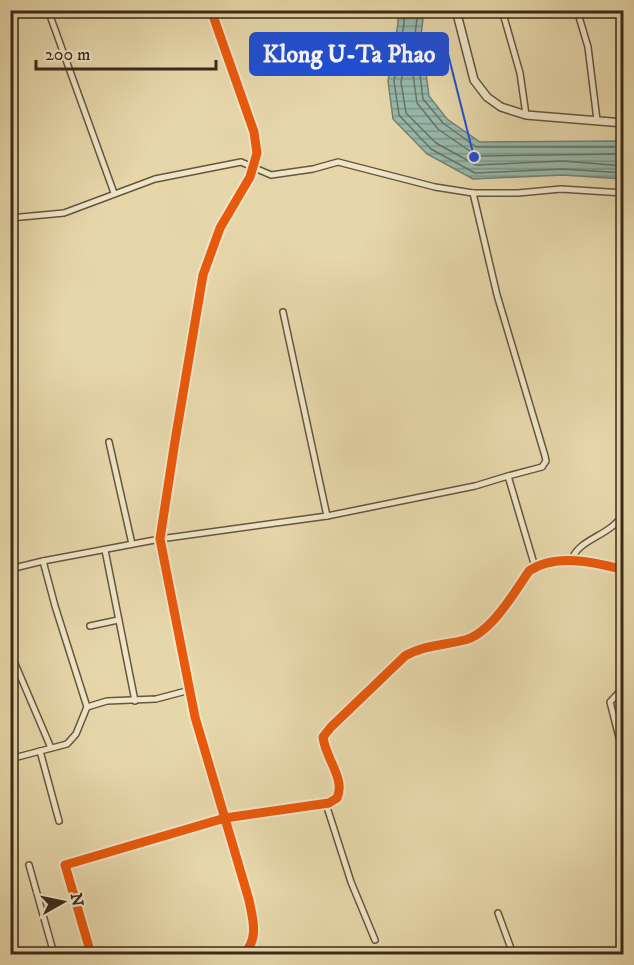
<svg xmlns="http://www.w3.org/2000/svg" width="634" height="965" font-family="'IM FELL DW Pica',serif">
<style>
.water{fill:url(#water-rules);stroke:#728072;stroke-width:1.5}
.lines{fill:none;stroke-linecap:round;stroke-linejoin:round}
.shore{stroke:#6a7263;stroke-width:1.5}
.minor-casing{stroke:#67553e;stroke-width:8}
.tertiary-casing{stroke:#67553e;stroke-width:10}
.minor{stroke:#efe5c8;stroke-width:5}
.tertiary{stroke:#efe5c8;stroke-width:7}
.cycleway-casing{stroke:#efe5c8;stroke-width:13}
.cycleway{stroke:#e8590c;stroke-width:9}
.leader{fill:none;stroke:#1d4ed8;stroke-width:2}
.callout-dot{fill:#1d4ed8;stroke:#efe5c8;stroke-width:2}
.callout{fill:#1d4ed8;stroke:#1d4ed8;stroke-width:2}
.callout-label{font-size:24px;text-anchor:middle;font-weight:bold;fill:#fff}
</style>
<defs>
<pattern id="water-rules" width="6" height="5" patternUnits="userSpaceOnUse" patternTransform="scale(1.5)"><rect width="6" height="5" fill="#96b9ac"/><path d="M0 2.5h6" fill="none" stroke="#7c978b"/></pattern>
</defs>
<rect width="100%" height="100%" fill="#e6d7aa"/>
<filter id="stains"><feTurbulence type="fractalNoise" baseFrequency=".00333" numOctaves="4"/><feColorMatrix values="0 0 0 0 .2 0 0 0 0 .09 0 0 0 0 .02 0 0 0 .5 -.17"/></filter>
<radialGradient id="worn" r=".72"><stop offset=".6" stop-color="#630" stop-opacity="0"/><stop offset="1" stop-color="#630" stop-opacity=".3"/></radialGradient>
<path class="water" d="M 398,11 L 424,11 L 421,35 L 429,96 L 447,119 L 480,142 L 623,141 L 623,179 L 563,175 L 473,179 L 427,154 L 393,119 L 388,81 L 398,24 Z"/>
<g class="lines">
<g class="shore">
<path d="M 404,10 L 404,24 L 394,81 L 399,115 L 431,149 L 475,173 L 563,169 L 624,173"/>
<path d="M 418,10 L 415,35 L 423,99 L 443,123 L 476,147 L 624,147"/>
<path d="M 624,154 L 481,156 L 474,154 L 438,129 L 417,103 L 411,60 L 408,58 L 405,60 L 401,82 L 406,113 L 436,143 L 476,165 L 563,161 L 624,166"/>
</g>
<defs>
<g id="minor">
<path d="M 48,10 L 114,193"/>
<path d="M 502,10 L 520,73 L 526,115"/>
<path d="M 577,10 L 588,47 L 597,120"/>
<path d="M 473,193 L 497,295 L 545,456 L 546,461 L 542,467 L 508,476"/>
<path d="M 10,218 L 64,213 L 155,179 L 241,162 L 271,175 L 313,169 L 338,162 L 435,187 L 473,193 L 518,193 L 561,189 L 624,193"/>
<path d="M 109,442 L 132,544"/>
<path d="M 327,516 L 475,486 L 508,476 L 535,567"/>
<path d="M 105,550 L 135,701"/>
<path d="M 572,559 C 580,537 614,536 624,511"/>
<path d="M 43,561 L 55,606 L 87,707"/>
<path d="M 10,569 L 43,561 L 160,539 L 327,516 L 283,312"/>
<path d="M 90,626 L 118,620"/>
<path d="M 624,636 L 622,637 L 624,686"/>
<path d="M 10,652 L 51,748"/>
<path d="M 624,687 L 610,702 L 624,757"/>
<path d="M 40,751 L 59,821"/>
<path d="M 10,759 L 67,744 L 76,734 L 87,707 L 107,701 L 156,699 L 190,690"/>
<path d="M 326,804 L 351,882 L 375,940"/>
<path d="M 29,865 L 54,954"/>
<path d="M 498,913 L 513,954"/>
<path d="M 91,954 L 65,865 L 225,818 L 329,803 L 337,798 C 346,779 325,758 323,737 L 331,727 L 405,656 C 424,645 445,645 465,640 C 491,633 514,593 529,571 C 555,553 595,562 624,570"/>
</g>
<g id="tertiary">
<path d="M 211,10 L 254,132 L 257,153 L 250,177 L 220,228 L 203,275 L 175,441 L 160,539 L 195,717 L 249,900 C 253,920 259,938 244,954"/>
<path d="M 456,10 L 474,80 L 487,97 L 501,107 L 526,115 L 624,123"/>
</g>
</defs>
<use href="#minor" class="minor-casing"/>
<use href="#tertiary" class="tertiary-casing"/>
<use href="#minor" class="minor"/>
<use href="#tertiary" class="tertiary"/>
<defs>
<g id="cycleway">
<path d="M 211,10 L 254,132 L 257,153 L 250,177 L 220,228 L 203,275 L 175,441 L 160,539 L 195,717 L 249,900 C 253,920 259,938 244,954"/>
<path d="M 91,954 L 65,865 L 225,818 L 329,803 L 337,798 C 346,779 325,758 323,737 L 331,727 L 405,656 C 424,645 445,645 465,640 C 491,633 514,593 529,571 C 555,553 595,562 624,570"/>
</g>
</defs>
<use href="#cycleway" class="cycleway-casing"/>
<use href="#cycleway" class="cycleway"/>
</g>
<path class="leader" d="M474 157L448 54"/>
<circle class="callout-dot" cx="474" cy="157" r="6"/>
<rect class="callout" x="250" y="33" width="198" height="42" rx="6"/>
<g class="callout-label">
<text x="349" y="62">Klong U-Ta Phao</text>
</g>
<rect width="634" height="965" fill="none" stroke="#e6d7aa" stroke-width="36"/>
<rect x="12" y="12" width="610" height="941" fill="none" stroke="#3d2a1a" stroke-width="3"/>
<rect x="18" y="18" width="598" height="929" fill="none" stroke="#3d2a1a" stroke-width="1.5"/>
<g transform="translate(63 902) rotate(81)" stroke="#efe5c8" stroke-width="4.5" paint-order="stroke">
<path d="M0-4.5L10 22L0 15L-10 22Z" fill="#3d2a1a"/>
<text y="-9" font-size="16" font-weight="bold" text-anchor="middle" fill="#3d2a1a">N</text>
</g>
<path d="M36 60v9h180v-9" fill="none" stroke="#3d2a1a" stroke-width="3"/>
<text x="45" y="60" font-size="18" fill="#3d2a1a" stroke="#efe5c8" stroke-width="4.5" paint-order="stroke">200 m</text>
<rect width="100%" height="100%" filter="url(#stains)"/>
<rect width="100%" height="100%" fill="url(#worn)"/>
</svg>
